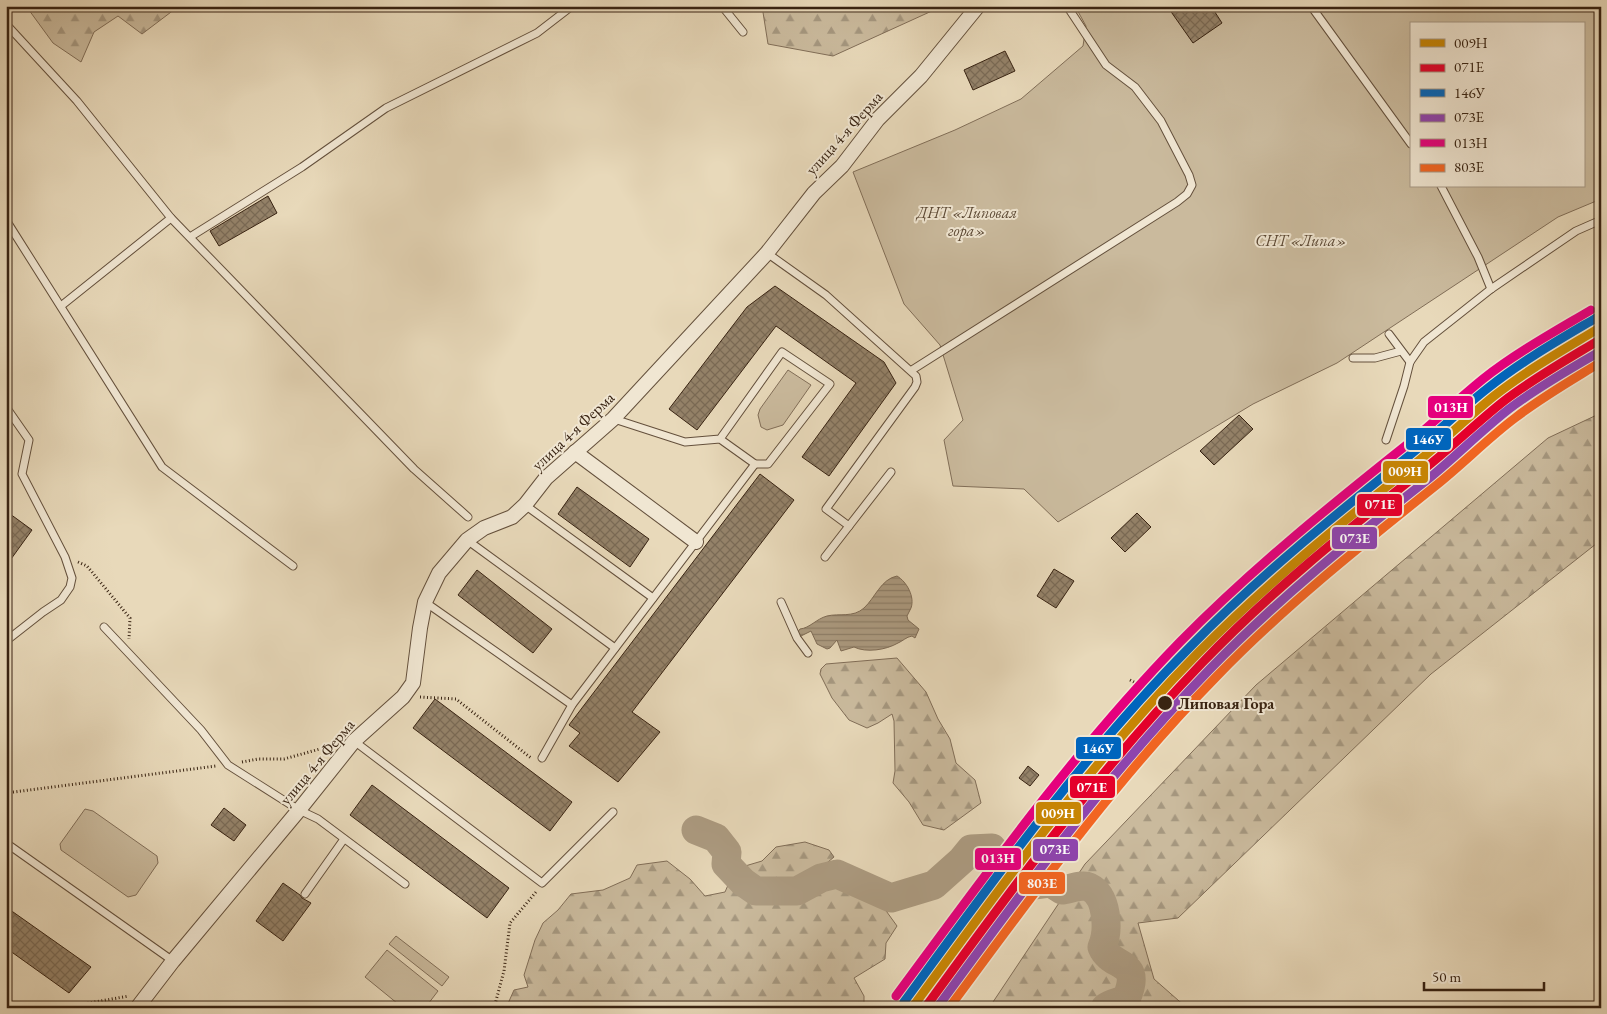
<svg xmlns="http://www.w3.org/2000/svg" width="1607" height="1014" font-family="'EB Garamond',serif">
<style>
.forest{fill:url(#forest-firs);stroke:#816e58}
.green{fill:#caba9d;stroke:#816e58;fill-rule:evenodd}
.water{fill:url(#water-rules);stroke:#7e6b55}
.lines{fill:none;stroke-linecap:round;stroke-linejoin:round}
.river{stroke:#ac9b81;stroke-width:29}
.building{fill:url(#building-cross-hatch);stroke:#382312}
.service-casing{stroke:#64503c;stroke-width:9}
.minor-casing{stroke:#64503c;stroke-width:16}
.path{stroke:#382312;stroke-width:3;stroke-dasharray:1 2.5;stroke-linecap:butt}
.service{stroke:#f0e6d2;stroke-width:7}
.minor{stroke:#f0e6d2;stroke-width:14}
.rail-1-casing{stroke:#f0e6d2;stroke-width:12}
.rail-2-casing{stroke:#f0e6d2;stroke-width:12}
.rail-3-casing{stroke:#f0e6d2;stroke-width:12}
.rail-4-casing{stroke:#f0e6d2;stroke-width:12}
.rail-5-casing{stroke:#f0e6d2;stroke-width:12}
.rail-6-casing{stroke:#f0e6d2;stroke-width:12}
.rail-1{stroke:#c78504;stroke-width:9}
.rail-2{stroke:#e4002b;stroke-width:9}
.rail-3{stroke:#0065bd;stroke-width:9}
.rail-4{stroke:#8e44ad;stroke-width:9}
.rail-5{stroke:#e5007d;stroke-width:9}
.rail-6{stroke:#f26522;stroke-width:9}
.stop-dot{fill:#382312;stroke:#f0e6d2;stroke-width:2}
.labels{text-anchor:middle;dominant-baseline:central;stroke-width:4;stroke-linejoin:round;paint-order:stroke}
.street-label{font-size:16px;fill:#382312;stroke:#f0e6d2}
.park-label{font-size:16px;font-style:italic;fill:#5c4935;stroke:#f0e6d2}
.stop-label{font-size:16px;font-weight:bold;fill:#382312;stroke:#f0e6d2;text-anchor:start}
.line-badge{stroke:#f0e6d2;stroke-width:2}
.badge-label{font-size:14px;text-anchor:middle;font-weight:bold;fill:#fff}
</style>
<defs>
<pattern id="forest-firs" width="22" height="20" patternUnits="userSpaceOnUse" patternTransform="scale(1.25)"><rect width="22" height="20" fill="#caba9d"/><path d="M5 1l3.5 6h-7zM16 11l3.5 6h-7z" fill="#a5977f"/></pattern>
<pattern id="water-rules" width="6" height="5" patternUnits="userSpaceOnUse" patternTransform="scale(1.25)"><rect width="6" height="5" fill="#ac9b81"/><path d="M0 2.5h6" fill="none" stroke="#8d7e68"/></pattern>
<pattern id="building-cross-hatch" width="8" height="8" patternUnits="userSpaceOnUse" patternTransform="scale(1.25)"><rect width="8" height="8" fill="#948269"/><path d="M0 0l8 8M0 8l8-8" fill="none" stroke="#7a6a55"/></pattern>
</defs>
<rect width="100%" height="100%" fill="#e8d9ba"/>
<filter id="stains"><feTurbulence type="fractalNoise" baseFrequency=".004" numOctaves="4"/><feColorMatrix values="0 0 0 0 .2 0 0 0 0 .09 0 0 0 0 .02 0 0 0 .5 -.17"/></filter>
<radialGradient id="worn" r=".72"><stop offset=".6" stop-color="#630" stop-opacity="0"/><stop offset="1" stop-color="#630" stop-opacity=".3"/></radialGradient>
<g class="forest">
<path d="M 26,6 L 179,6 L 142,34 L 118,16 L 94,32 L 81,62 L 53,43 Z"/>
<path d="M 762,6 L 937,6 L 934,10 L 833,56 L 768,44 Z"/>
<path d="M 1601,413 L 1601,540 L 1431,674 L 1178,918 L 1138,923 L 1154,979 L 1187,1008 L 989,1008 L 1085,864 L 1256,685 L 1548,438 Z"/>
<path d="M 897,658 L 926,692 L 938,719 L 950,739 L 956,763 L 975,780 L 981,803 L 944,830 L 923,825 L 909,802 L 893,783 L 895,771 L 894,721 L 892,714 L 878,723 L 867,728 L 849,720 L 832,698 L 820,674 L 821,669 L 826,664 Z"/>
<path d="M 805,842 L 829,850 L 834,857 L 804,882 L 816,886 L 832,882 L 853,887 L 865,898 L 879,901 L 897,926 L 886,943 L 885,959 L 854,978 L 864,996 L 864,1008 L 506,1008 L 514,990 L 528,987 L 524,975 L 535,940 L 543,923 L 558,910 L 571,894 L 603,890 L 630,878 L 637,865 L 667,861 L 690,879 L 705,896 L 725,892 L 735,869 L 762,861 L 776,847 Z"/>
</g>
<g class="green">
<path d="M 1075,6 L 1601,6 L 1601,199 L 1558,217 L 1337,363 L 1253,404 L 1058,522 L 1024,489 L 953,486 L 944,440 L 963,420 L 940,345 L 904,304 L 853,172 L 955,130 L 1021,99 L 1083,46 L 1086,26 ZM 1411,24 L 1583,24 L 1583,186 L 1411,186 Z"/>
<path d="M 788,370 L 811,385 L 783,425 L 767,430 L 761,427 L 758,415 L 760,409 Z"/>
<path d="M 85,809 L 93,811 L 157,856 L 158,863 L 136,895 L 128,897 L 61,850 L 60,844 Z"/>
<path d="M 396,936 L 449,977 L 442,986 L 389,944 Z"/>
<path d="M 387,950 L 438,991 L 425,1008 L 403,1008 L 365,977 Z"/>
</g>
<path class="water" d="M 897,576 C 907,582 915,597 911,608 C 910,611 908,613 907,616 L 908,620 L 919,629 L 915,638 L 912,636 C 906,637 903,641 898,643 C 886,650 866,653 854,647 L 841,651 L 837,640 L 830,648 L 827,649 L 817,644 L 811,631 L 799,637 L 797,633 L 800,629 C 810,628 816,619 827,616 C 839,613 853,618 864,608 C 875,598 881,579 897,576 Z"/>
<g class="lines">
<g class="river">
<path d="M 696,830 L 716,838 L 727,852 L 726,864 L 743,882 L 756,891 L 797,891 L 821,878 L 837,874 L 891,898 L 934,885 L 962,860 L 971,849 L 992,848 L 1005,868"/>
<path d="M 1029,883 L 1036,885 L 1051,883 L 1062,890 C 1070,889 1082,884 1089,887 C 1108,896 1109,931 1102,947 C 1111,969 1144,959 1126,999 C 1120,1002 1108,1004 1105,1008"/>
</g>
</g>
<g class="building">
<path d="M 1167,6 L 1211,6 L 1222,23 L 1193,43 Z"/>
<path d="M 1005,51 L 1015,71 L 973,90 L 964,70 Z"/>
<path d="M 268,196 L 277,213 L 219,246 L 210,231 Z"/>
<path d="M 775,286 L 884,362 L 896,383 L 829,476 L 802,457 L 856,383 L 776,326 L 697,430 L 669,409 L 747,307 Z"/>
<path d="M 1239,415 L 1253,429 L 1214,465 L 1200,451 Z"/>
<path d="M 760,474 L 794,500 L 632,712 L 660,732 L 618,782 L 569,746 L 580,733 L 569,725 Z"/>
<path d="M 577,487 L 649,539 L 630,567 L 558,514 Z"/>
<path d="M 6,511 L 32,530 L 6,566 Z"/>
<path d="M 1137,513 L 1151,527 L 1125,552 L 1111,538 Z"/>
<path d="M 1054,569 L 1074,581 L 1056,608 L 1037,596 Z"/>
<path d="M 477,570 L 552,629 L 533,653 L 458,595 Z"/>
<path d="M 435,699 L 572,802 L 550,831 L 413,728 Z"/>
<path d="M 1028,766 L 1039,775 L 1030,786 L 1019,778 Z"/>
<path d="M 372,785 L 509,888 L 487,918 L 350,815 Z"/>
<path d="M 224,808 L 246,825 L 234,841 L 211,825 Z"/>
<path d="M 283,883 L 300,895 L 302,898 L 311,903 L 283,941 L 256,921 Z"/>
<path d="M 6,907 L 91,967 L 69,993 L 6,948 Z"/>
</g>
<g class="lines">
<defs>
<g id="service">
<path d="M 722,6 L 743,32"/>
<path d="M 1311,6 L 1411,144"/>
<path d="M 6,24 L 77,101 L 171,218 L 414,469 L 468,517"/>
<path d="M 1441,186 L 1478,257 L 1491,289"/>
<path d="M 6,220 L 162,467 L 293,566"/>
<path d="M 190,237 L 302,167 L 386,108 L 537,33 L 572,6"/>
<path d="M 767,253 L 826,295 L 916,376 L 917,382 L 915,387 L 826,509 L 849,526 L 891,472"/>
<path d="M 61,306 L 171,218"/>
<path d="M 1389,334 L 1410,362"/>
<path d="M 1353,358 L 1375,358 L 1401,351"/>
<path d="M 912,370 L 1177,202 L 1187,194 L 1192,185 L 1189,175 L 1161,121 L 1135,87 L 1106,65 L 1067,6"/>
<path d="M 6,407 L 29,440 L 22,474 L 65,557 L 72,578 L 70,587 L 61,600 L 43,612 L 6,641"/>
<path d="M 614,419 L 685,442 L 720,439 L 755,464 L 768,464 L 830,384 L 782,352 L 720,439"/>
<path d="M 1386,440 L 1404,386 L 1410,362 L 1424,342 L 1491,289 L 1576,231 L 1601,220"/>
<path d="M 525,505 L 653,598"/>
<path d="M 467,540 L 615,648"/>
<path d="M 825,557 L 849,526"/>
<path d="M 425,602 L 572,705"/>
<path d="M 781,602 L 797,638 L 808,653"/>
<path d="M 104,627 L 201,730 L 228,765 L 299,810 L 318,819 L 405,884"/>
<path d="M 354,741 L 542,883 L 613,812"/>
<path d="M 542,758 L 572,705 L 755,464"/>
<path d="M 6,843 L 173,961"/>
<path d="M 305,894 L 344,839"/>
<path d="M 255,1008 L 270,1008"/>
</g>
<g id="minor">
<path d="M 575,452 L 696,542"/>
<path d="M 137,1008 L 173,961 L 299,810 L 354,741 L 403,697 L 413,683 L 420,628 L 425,602 L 439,573 L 467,540 L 484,528 L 512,517 L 525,505 L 546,478 L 613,419 L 767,253 L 814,193 L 842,166 L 878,119 L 921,76 L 978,6"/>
</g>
</defs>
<use href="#service" class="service-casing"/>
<use href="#minor" class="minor-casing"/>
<g class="path">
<path d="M 78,562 L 87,566 L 130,618 L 129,639"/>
<path d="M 1130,680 L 1155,693 L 1156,698 L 1164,705 L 1171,728"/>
<path d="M 420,697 L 456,699 L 531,758"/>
<path d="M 242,762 L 258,759 L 284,759 L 327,747 L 332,748"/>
<path d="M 6,793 L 216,766"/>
<path d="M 6,1008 L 12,1008"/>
<path d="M 60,1008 L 129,996"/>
<path d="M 494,1008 L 504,971 L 510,923 L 536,892"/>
</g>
<use href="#service" class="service"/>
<use href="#minor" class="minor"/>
<defs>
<path id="rail-1" d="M 912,1008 C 1002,885 1091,762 1198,653 C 1266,584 1340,524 1416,463 C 1442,442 1467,418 1494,396 C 1527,370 1565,349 1601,327"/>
<path id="rail-2" d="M 925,1008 C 1012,888 1099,770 1202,663 C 1270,592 1346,531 1423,470 C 1451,448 1476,423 1504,401 C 1534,378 1568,359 1601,339"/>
<path id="rail-3" d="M 904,1002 C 994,879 1083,755 1191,646 C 1259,576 1334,516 1410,455 C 1437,433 1461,409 1488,388 C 1522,361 1559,340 1596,318"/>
<path id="rail-4" d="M 937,1008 C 1023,890 1108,774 1210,669 C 1277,600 1351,540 1427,480 C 1455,457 1481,431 1509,409 C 1538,387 1570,369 1601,351"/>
<path id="rail-5" d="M 896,996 C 986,874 1074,751 1180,642 C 1250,571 1326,509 1404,447 C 1431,425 1456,401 1483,379 C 1516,353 1554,332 1591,310"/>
<path id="rail-6" d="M 949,1008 C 1034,893 1117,778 1217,676 C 1284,607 1359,547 1434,487 C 1462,465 1487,439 1515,418 C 1542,397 1572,380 1601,362"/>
</defs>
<use href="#rail-1" class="rail-1-casing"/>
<use href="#rail-2" class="rail-2-casing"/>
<use href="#rail-3" class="rail-3-casing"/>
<use href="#rail-4" class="rail-4-casing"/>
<use href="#rail-5" class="rail-5-casing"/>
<use href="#rail-6" class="rail-6-casing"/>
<use href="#rail-1" class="rail-1"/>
<use href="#rail-2" class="rail-2"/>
<use href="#rail-3" class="rail-3"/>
<use href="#rail-4" class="rail-4"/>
<use href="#rail-5" class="rail-5"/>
<use href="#rail-6" class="rail-6"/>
</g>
<circle class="stop-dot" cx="1165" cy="703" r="8"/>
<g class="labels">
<g class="street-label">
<text transform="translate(844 133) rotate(-48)">улица 4-я Ферма</text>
<text transform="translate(573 431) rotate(-43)">улица 4-я Ферма</text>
<text transform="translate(317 762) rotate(-50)">улица 4-я Ферма</text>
</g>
<g class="park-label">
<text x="967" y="212">ДНТ «Липовая<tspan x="967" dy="18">гора»</tspan></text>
<text x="1301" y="240">СНТ «Липа»</text>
</g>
<g class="stop-label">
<text x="1178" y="703">Липовая Гора</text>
</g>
</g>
<g class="line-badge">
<rect x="1427" y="395" width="47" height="24" rx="5" fill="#e5007d"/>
<rect x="1405" y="427" width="47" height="24" rx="5" fill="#0065bd"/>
<rect x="1382" y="460" width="47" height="24" rx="5" fill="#c78504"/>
<rect x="1356" y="493" width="47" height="24" rx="5" fill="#e4002b"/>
<rect x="1331" y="526" width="47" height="24" rx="5" fill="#8e44ad"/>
<rect x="1075" y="736" width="47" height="24" rx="5" fill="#0065bd"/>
<rect x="1069" y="775" width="47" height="24" rx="5" fill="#e4002b"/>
<rect x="1035" y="801" width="47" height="24" rx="5" fill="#c78504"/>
<rect x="1032" y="838" width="47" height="24" rx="5" fill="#8e44ad"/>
<rect x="974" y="847" width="48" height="24" rx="5" fill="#e5007d"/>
<rect x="1018" y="871" width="48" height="24" rx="5" fill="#f26522"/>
</g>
<g class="badge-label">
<text x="1451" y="412">013Н</text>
<text x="1428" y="444">146У</text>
<text x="1405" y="476">009Н</text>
<text x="1380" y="509">071Е</text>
<text x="1355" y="543">073Е</text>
<text x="1098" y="753">146У</text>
<text x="1092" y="792">071Е</text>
<text x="1058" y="818">009Н</text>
<text x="1055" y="854">073Е</text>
<text x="998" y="863">013Н</text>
<text x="1042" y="888">803Е</text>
</g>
<rect width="1607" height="1014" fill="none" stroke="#e8d9ba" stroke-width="25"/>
<rect x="8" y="8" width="1592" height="999" fill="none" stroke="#382312" stroke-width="2.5"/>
<rect x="12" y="12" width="1582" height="989" fill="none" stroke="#382312"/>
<rect x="1410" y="22" width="175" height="165" fill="#f0e6d2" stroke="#a69885"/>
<rect x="1420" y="39" width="25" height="8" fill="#c78504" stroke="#a69885"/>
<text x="1454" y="48" font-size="15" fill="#382312">009Н</text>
<rect x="1420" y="64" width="25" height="8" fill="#e4002b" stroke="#a69885"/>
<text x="1454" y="72" font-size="15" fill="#382312">071Е</text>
<rect x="1420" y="89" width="25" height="8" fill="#0065bd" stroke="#a69885"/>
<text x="1454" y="98" font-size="15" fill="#382312">146У</text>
<rect x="1420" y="114" width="25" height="8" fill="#8e44ad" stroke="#a69885"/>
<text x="1454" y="122" font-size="15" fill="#382312">073Е</text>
<rect x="1420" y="139" width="25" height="8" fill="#e5007d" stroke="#a69885"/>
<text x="1454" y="148" font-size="15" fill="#382312">013Н</text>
<rect x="1420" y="164" width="25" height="8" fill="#f26522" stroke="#a69885"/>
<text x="1454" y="172" font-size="15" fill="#382312">803Е</text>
<path d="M1424 982v8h120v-8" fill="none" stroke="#382312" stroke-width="2.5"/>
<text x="1432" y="982" font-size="15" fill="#382312" stroke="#f0e6d2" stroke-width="4" paint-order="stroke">50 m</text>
<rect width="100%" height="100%" filter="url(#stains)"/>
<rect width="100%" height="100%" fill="url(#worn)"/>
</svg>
